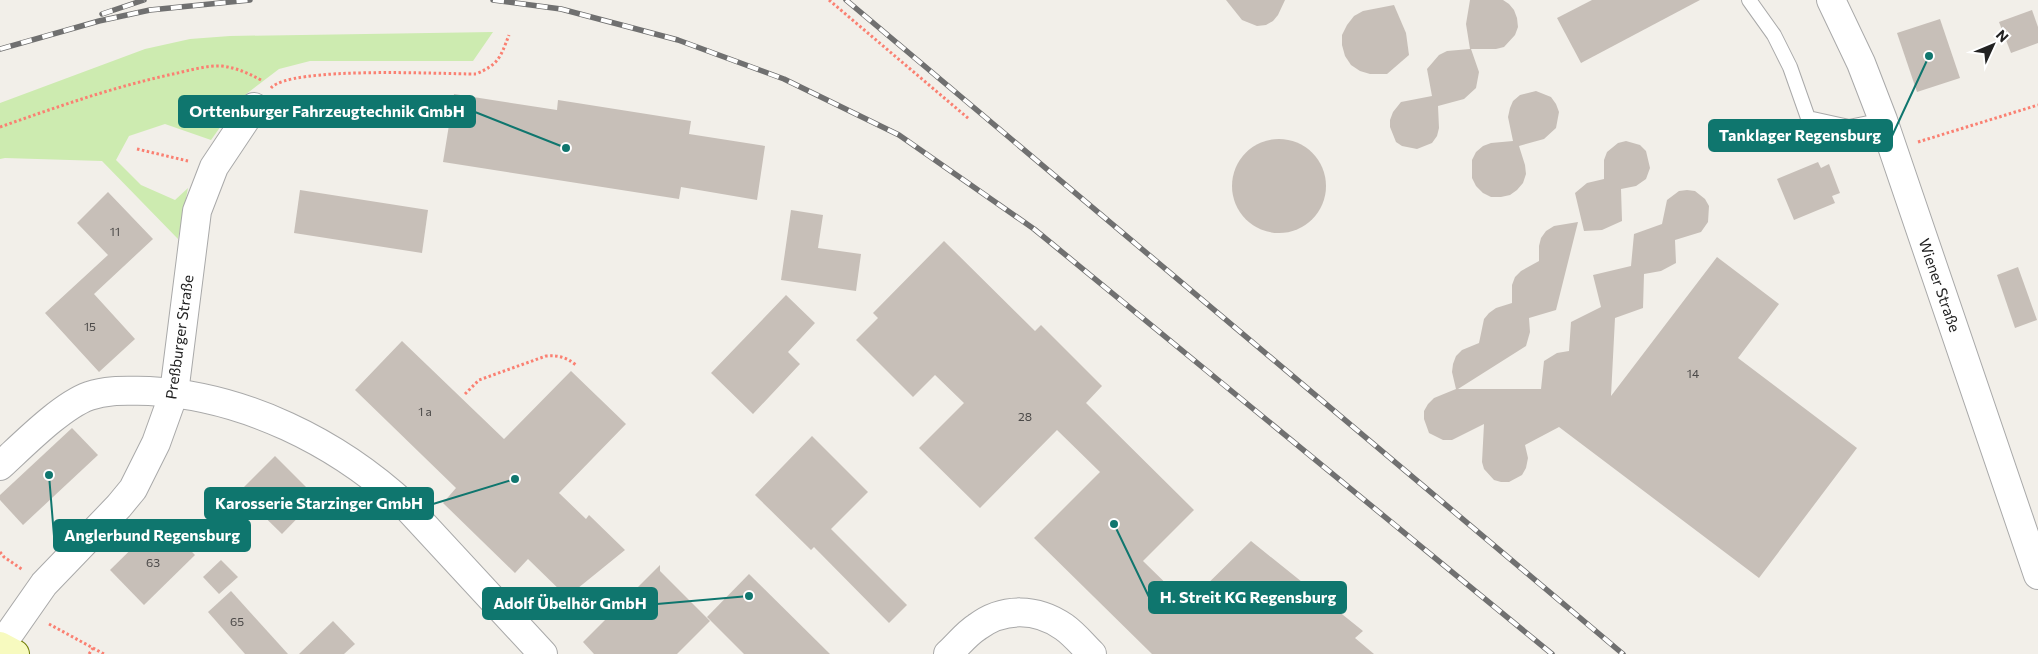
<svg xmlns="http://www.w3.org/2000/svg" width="2038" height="654" font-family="Commissioner,sans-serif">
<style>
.grass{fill:#cdebb0}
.building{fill:#c7bfb8}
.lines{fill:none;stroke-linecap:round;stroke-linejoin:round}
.lane-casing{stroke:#a9a9a9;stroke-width:16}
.street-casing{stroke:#a9a9a9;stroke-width:30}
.secondary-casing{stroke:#707d05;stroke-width:30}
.path{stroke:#fa8072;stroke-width:3;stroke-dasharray:2.5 2.5;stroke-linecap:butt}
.lane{stroke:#fff;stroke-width:14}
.street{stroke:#fff;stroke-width:28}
.secondary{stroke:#f7fabf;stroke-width:28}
.rail-casing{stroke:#707070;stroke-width:5.5}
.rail{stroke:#fff;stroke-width:4;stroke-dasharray:11;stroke-linecap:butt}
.labels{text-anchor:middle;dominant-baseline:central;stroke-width:4.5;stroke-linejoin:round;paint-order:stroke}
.number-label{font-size:12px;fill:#4b4948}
.street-label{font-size:15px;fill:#222;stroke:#fff}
.leader{fill:none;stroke:#0f766e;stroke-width:2}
.callout-dot{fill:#0f766e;stroke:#fff;stroke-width:2}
.callout{fill:#0f766e;stroke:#0f766e;stroke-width:2}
.callout-label{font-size:16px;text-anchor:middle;font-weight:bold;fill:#fff}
</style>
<rect width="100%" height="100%" fill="#f2efe9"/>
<path class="grass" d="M 493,32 L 473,61 L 310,61 L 279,69 L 241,98 L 211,140 L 165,124 L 129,136 L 116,160 L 141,185 L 175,200 L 188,188 L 178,239 L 102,161 L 5,158 L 0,159 L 0,103 L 145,49 L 190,39 L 230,36 Z"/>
<g class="building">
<path d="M 1226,0 L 1285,0 L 1278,15 L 1273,21 L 1266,25 L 1257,26 L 1242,20 Z"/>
<path d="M 1470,0 L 1503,0 L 1509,4 L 1514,10 L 1517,18 L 1518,27 L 1515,35 L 1504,47 L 1496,49 L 1471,49 L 1479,72 L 1476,88 L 1464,99 L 1438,106 L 1439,128 L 1437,136 L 1432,143 L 1417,149 L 1402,146 L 1396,142 L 1390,127 L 1390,120 L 1393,112 L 1401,102 L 1432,96 L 1427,69 L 1439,55 L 1447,51 L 1470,49 L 1466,24 Z"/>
<path d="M 1592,0 L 1700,0 L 1581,63 L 1557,18 Z"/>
<path d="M 1394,5 L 1406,33 L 1409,55 L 1387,74 L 1370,74 L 1360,71 L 1351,65 L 1345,56 L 1342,45 L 1342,35 L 1347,25 L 1354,16 L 1363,11 Z"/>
<path d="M 2032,10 L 2038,27 L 2038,43 L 2011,53 L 1999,22 Z"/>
<path d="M 1940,19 L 1960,78 L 1917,92 L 1897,33 Z"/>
<path d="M 1536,91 L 1551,97 L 1556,104 L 1559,112 L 1556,128 L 1544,139 L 1519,146 L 1525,165 L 1526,174 L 1523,183 L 1517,190 L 1510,195 L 1501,197 L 1491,197 L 1483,193 L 1476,186 L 1472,178 L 1472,160 L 1476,152 L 1483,146 L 1491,143 L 1513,141 L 1508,117 L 1510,108 L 1513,101 L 1520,95 Z"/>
<path d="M 454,94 L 557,110 L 558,100 L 691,121 L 689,134 L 765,146 L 757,200 L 681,187 L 679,199 L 443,162 Z"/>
<circle cx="1279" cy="186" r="47"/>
<path d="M 1626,141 L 1640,145 L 1646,151 L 1650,168 L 1646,179 L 1636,186 L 1621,189 L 1622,221 L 1602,230 L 1584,231 L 1575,193 L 1587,183 L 1604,179 L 1604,160 L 1607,152 L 1618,143 Z"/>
<path d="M 1818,162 L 1821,168 L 1829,164 L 1840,193 L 1832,196 L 1835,203 L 1794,220 L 1777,179 Z"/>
<path d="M 300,190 L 428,210 L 422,253 L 294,233 Z"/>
<path d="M 1687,190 L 1695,191 L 1705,199 L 1709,206 L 1708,222 L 1701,232 L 1675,240 L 1676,263 L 1661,271 L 1644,274 L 1643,308 L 1615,318 L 1611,396 L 1717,257 L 1779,304 L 1738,358 L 1857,448 L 1759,578 L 1559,427 L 1525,445 L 1528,458 L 1526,468 L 1522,475 L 1509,482 L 1501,482 L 1494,480 L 1484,469 L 1482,462 L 1484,424 L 1452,440 L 1443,440 L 1429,433 L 1424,419 L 1424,411 L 1428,404 L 1434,398 L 1456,389 L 1452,372 L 1453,364 L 1456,356 L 1462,350 L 1479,343 L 1484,319 L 1489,313 L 1496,308 L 1512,303 L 1512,285 L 1515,277 L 1521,271 L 1539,261 L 1539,246 L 1541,238 L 1546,231 L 1554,226 L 1578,222 L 1556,310 L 1529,318 L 1530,332 L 1526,346 L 1458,389 L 1541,389 L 1544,361 L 1557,353 L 1569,351 L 1571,322 L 1601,307 L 1593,275 L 1631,266 L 1634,234 L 1662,224 L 1667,200 L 1679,191 Z"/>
<path d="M 108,192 L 153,239 L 94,294 L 135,339 L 99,372 L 45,313 L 108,255 L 77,223 Z"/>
<path d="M 791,210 L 823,215 L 818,248 L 861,254 L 856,291 L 781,280 Z"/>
<path d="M 944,241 L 1035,331 L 1041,325 L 1102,386 L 1086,403 L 1194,510 L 1143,561 L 1187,604 L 1251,541 L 1363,631 L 1355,638 L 1374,654 L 1152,654 L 1034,538 L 1100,472 L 1057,430 L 980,508 L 919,448 L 964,403 L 935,375 L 913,397 L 856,340 L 878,318 L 873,313 Z"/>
<path d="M 2018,267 L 2037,320 L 2015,328 L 1997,275 Z"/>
<path d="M 786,295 L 815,323 L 788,352 L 800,364 L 753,414 L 711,373 Z"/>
<path d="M 402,341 L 504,439 L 571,371 L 626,424 L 559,493 L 586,519 L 589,515 L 625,550 L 567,597 L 528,559 L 515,573 L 443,503 L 456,488 L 355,390 Z"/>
<path d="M 72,428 L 98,455 L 23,525 L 0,500 L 0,495 Z"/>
<path d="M 812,436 L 868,492 L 831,529 L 907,605 L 889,623 L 814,547 L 811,550 L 755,495 Z"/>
<path d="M 275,456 L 317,498 L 282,534 L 239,492 Z"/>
<path d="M 161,520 L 195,555 L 144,605 L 110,570 Z"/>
<path d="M 221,560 L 238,577 L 219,594 L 203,577 Z"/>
<path d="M 660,565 L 660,571 L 710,621 L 677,654 L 594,654 L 583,642 Z"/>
<path d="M 749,574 L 830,654 L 744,654 L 707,617 Z"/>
<path d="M 231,591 L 288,654 L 245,654 L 208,612 Z"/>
<path d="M 333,621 L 355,644 L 344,654 L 299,654 Z"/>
</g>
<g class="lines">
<defs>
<path id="lane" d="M 1749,0 L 1774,35 L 1790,67 L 1808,118 L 1849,127 L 1883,120"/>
<g id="street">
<path d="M 1831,0 L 1861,63 L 1883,120 L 2038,575"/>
<path d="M 0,466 C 23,445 61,406 89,396 C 109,389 128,391 149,391 C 244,396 337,442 406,506 L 543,654"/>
<path d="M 0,647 L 44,584 L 119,506 L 133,489 L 156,443 L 174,393 L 197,211 L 214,167 L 254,107"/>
<path d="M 948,654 C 958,645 966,634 977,627 C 1003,607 1037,608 1064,627 C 1074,634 1083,645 1092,654"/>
</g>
<path id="secondary" d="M 0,646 L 15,654"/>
</defs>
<use href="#lane" class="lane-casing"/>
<use href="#street" class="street-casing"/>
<use href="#secondary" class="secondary-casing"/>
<g class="path">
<path d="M 829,0 L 969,119"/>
<path d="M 271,88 C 290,66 441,74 476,74 C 499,64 500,58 509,35"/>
<path d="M 0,127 C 57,107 113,87 173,74 C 188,71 206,65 222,66 C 237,68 248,73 261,80"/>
<path d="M 1918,142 L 2038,105"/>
<path d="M 137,149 L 188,161"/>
<path d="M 465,394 L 479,380 L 546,356 C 558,355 566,357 576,365"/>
<path d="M 0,552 L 4,557 L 23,570"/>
<path d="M 49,624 L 104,654"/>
<path d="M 89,654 L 93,648"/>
</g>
<use href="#lane" class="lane"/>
<use href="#street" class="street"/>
<use href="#secondary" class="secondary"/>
<defs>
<g id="rail">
<path d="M 493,0 L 561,9 L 678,40 L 784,79 L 899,135 L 1034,229 L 1552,654"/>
<path d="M 846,0 L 1623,654"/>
<path d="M 102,14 L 144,0"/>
<path d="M 0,49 L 99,21 L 150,10 L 250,0"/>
</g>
</defs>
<use href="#rail" class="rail-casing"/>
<use href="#rail" class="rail"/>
</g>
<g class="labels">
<g class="number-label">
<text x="115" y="231">11</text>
<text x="90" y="326">15</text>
<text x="1693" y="373">14</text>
<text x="425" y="411">1 a</text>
<text x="1025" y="416">28</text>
<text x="153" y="562">63</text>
<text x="237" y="621">65</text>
</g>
<g class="street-label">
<text transform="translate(1940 285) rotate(71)">Wiener Straße</text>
<text transform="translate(179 337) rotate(-82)">Preßburger Straße</text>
</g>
</g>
<path class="leader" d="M566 148L475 112M1929 56L1892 136M515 479L433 504M49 475L54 536M1114 524L1149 597M749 596L657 604"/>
<g class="callout-dot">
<circle cx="566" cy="148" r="5"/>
<circle cx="1929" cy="56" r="5"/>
<circle cx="515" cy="479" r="5"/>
<circle cx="49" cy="475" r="5"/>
<circle cx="1114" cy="524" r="5"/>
<circle cx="749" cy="596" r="5"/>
</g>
<g class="callout">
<rect x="179" y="96" width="296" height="31" rx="5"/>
<rect x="1709" y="120" width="183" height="31" rx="5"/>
<rect x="205" y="488" width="228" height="31" rx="5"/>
<rect x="54" y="520" width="196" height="31" rx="5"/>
<rect x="1149" y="582" width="197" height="31" rx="5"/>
<rect x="483" y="588" width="174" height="31" rx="5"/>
</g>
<g class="callout-label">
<text x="327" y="117">Orttenburger Fahrzeugtechnik GmbH</text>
<text x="1800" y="141">Tanklager Regensburg</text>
<text x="319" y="509">Karosserie Starzinger GmbH</text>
<text x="152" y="541">Anglerbund Regensburg</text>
<text x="1248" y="603">H. Streit KG Regensburg</text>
<text x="570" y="609">Adolf Übelhör GmbH</text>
</g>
<g transform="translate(1993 45) rotate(46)" stroke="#ffffff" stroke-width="4" paint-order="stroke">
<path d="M0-4L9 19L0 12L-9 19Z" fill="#222222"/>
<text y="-8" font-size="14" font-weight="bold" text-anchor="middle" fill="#222222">N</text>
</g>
</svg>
